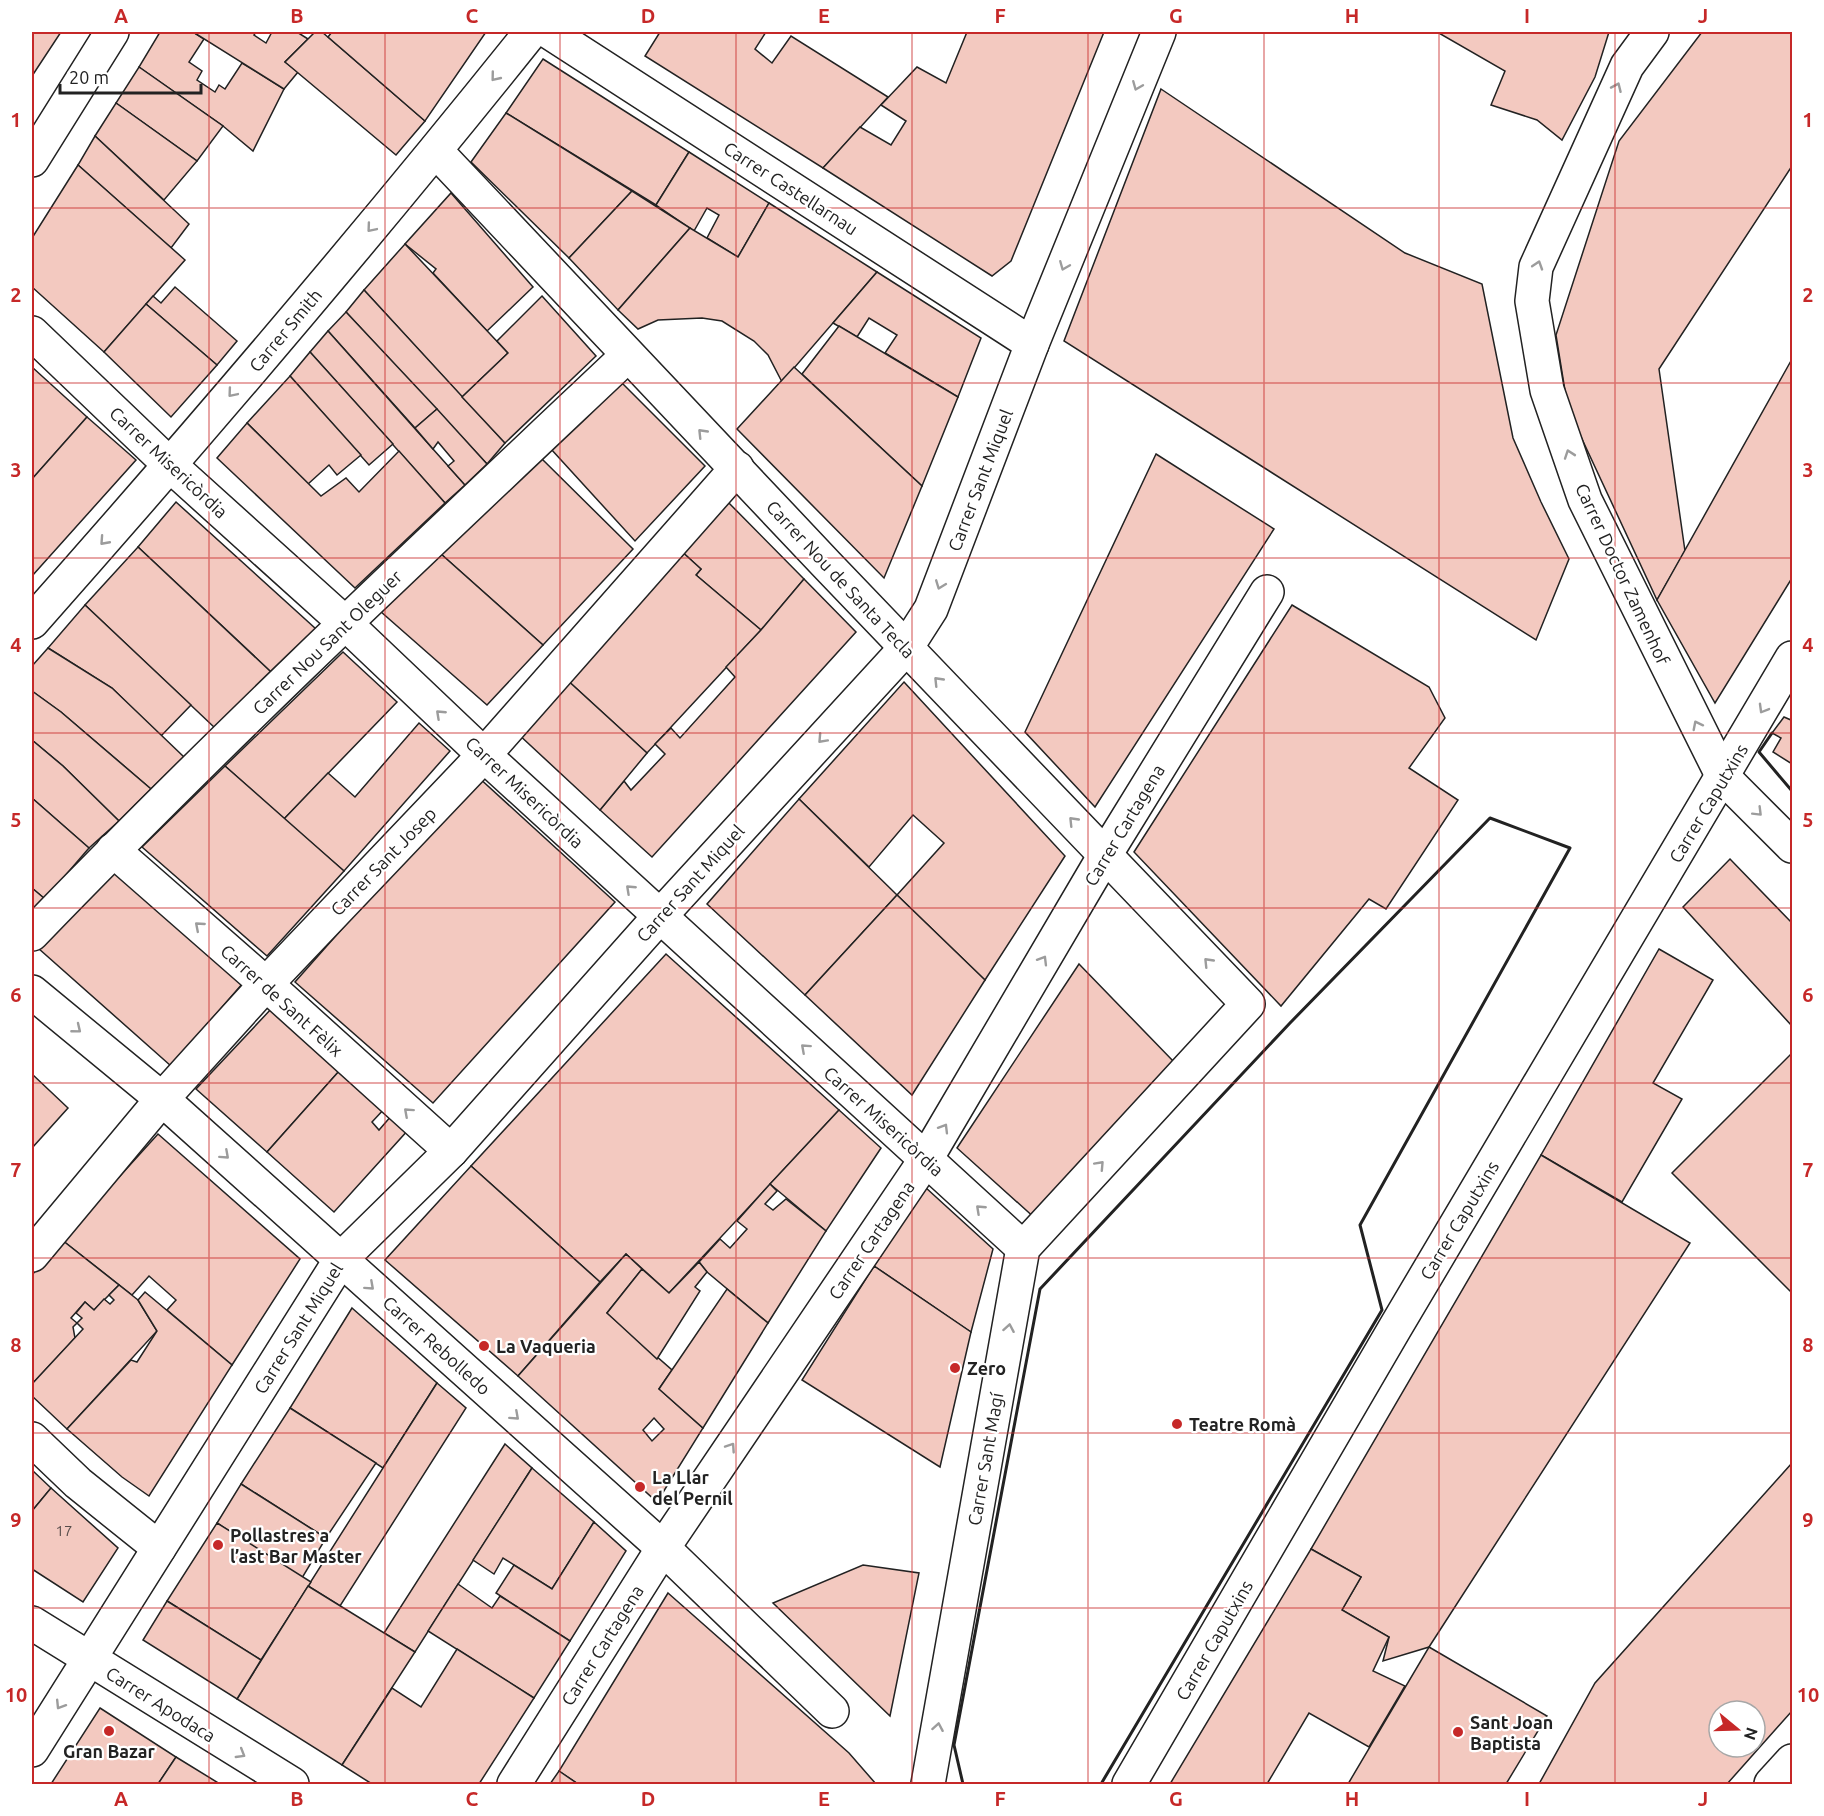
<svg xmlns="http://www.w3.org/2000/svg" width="1824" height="1816" font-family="Ubuntu,sans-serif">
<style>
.building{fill:#f3c9c0;stroke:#222;stroke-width:1.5;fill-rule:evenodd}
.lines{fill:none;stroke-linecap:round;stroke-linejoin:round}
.minor-casing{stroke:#222;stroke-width:36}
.minor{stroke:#fff;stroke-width:33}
.wall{stroke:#222;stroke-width:3}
.oneway{stroke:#9c9c9c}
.grid{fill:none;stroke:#c62828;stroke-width:1.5;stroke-opacity:0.55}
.poi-dot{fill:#c62828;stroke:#fff;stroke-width:2}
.labels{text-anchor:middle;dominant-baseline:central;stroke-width:4.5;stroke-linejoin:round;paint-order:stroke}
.number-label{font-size:15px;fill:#564c4a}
.street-label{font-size:18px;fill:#222;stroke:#fff}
.poi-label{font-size:18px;font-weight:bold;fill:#222;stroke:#fff;text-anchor:start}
.neatline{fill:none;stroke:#c62828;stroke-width:2}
.grid-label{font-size:20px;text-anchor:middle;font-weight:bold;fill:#c62828}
</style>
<rect width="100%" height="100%" fill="#fff"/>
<g class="building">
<path d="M 32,32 L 61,32 L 34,73 L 32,71 Z"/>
<path d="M 160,32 L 193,32 L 204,39 L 189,62 L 202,71 L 197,80 L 215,92 L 219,85 L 225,89 L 242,63 L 284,89 L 253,151 L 223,126 L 139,67 Z"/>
<path d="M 193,32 L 256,32 L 254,35 L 266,43 L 272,32 L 297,32 L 308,39 L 285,62 L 298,72 L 284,89 Z"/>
<path d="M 315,32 L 322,32 L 425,121 L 396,155 L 285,62 Z"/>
<path d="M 332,32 L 486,32 L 425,121 L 328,37 Z"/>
<path d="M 660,32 L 766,32 L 755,49 L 772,63 L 791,36 L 888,97 L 823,168 L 645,56 Z"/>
<path d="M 967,32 L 1104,32 L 1011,261 L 992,276 L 823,168 L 860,127 L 891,145 L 906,121 L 881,105 L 917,67 L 946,83 Z"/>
<path d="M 1437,32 L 1609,32 L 1595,77 L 1562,140 L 1537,120 L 1491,105 L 1505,71 Z"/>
<path d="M 1702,32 L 1792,32 L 1792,166 L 1659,369 L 1685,551 L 1657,600 L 1568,409 L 1556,335 L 1619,141 Z"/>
<path d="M 543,59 L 689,152 L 656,205 L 506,113 Z"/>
<path d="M 139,67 L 223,126 L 197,161 L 116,103 Z"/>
<path d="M 1161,89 L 1405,253 L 1482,284 L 1513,438 L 1541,502 L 1569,559 L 1536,640 L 1064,341 Z"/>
<path d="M 116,103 L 197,161 L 164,200 L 95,136 Z"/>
<path d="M 506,113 L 632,191 L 569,258 L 471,162 Z"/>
<path d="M 95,136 L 189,224 L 171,248 L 78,165 Z"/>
<path d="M 689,152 L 769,203 L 738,257 L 707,238 L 719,215 L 707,208 L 694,231 L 656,205 Z"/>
<path d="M 78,165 L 185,260 L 104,352 L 32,287 L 32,238 Z"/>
<path d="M 632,191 L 690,228 L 618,310 L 569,258 Z"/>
<path d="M 451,193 L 533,287 L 487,331 L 433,273 L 436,269 L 405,244 Z"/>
<path d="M 769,203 L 877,272 L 782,382 L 768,355 L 754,341 L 722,321 L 702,318 L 658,320 L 638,329 L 618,310 L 690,228 L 738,257 Z"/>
<path d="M 405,244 L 508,353 L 462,397 L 364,290 Z"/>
<path d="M 877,272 L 981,338 L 958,397 L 885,353 L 897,335 L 869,318 L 857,337 L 833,323 Z"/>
<path d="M 175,287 L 237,341 L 217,365 L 146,304 L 153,296 L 161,303 Z"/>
<path d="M 364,290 L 505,443 L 487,464 L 346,312 Z"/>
<path d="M 542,296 L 596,356 L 505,443 L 462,397 L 508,353 L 497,341 Z"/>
<path d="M 146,304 L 217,365 L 171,417 L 104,352 Z"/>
<path d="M 346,312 L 437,409 L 415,428 L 328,331 Z"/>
<path d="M 839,326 L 958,397 L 922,486 L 802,374 Z"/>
<path d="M 328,331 L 465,485 L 445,503 L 310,352 Z"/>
<path d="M 310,352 L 393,444 L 369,465 L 290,376 Z"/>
<path d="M 1792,359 L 1792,578 L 1715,703 L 1657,600 Z"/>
<path d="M 32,367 L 87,417 L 32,479 Z"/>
<path d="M 794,367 L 922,486 L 884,578 L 737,429 Z"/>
<path d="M 290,376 L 361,455 L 337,475 L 329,465 L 308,484 L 247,423 Z"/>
<path d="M 620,381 L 705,466 L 635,541 L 551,449 Z"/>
<path d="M 437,409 L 487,464 L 465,485 L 448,466 L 454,461 L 438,442 L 433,449 L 415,428 Z"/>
<path d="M 87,417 L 136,460 L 32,576 L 32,479 Z"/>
<path d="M 247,423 L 321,496 L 346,478 L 359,492 L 399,451 L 445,503 L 355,588 L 217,458 Z"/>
<path d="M 1156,454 L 1274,529 L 1095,807 L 1025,732 Z"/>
<path d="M 542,459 L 633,549 L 543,645 L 441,554 Z"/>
<path d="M 724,498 L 804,579 L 761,630 L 696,575 L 701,569 L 679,549 Z"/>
<path d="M 176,502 L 316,629 L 271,672 L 138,547 Z"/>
<path d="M 138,547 L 271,672 L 215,728 L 85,605 Z"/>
<path d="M 679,549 L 701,569 L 696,575 L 761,630 L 647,753 L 565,678 Z"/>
<path d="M 441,554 L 543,645 L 487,705 L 380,611 Z"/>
<path d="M 804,579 L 856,632 L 652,857 L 600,810 L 624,781 L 631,790 L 665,754 L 655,744 L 671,728 L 680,738 L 735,677 L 726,667 L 761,630 Z"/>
<path d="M 85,605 L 191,705 L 161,736 L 112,688 L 48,648 Z"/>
<path d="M 1292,605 L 1429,687 L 1445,718 L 1409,768 L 1458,800 L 1386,909 L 1369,899 L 1281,1006 L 1134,852 Z"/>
<path d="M 48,648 L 112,688 L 184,757 L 151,789 L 61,712 L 32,691 L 32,666 Z"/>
<path d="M 343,652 L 397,702 L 284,819 L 225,766 Z"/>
<path d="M 565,678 L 647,753 L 600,810 L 516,732 Z"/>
<path d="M 904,682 L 1065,856 L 985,980 L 897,895 L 944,843 L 913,815 L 869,867 L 799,799 Z"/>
<path d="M 32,691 L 61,712 L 151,789 L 119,821 L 63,766 L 32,740 Z"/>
<path d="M 1784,717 L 1791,720 L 1792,719 L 1792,764 L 1773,752 L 1781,738 L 1772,733 Z"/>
<path d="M 419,723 L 450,751 L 344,871 L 284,819 L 328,773 L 355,797 Z"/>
<path d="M 32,740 L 63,766 L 119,821 L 89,848 L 32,798 Z"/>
<path d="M 225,766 L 344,871 L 267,956 L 142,847 Z"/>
<path d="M 477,776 L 615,902 L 433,1103 L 295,982 Z"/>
<path d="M 32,798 L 89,848 L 45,899 L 32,888 Z"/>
<path d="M 799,799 L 897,895 L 805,995 L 707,904 Z"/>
<path d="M 1730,859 L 1792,923 L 1792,1026 L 1683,907 Z"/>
<path d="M 116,872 L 243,983 L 171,1066 L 38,948 Z"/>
<path d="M 32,888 L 45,899 L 32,914 Z"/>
<path d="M 897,895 L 985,980 L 912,1095 L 805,995 Z"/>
<path d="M 1659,949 L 1713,980 L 1653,1083 L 1682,1099 L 1622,1202 L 1541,1155 Z"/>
<path d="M 666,954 L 839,1110 L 669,1293 L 626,1254 L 600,1282 L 471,1166 Z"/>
<path d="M 1079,964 L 1175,1063 L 1037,1220 L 957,1148 Z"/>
<path d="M 272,1008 L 340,1070 L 267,1152 L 196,1089 Z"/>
<path d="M 1792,1053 L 1792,1293 L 1672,1173 Z"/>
<path d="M 340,1070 L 385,1108 L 372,1122 L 379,1130 L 392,1115 L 409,1129 L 334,1212 L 267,1152 Z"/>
<path d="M 32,1074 L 68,1108 L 32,1148 Z"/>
<path d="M 839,1110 L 881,1148 L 826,1231 L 770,1184 Z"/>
<path d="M 158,1134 L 300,1259 L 232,1365 L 167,1310 L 176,1300 L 149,1276 L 132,1295 L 62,1240 Z"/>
<path d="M 1541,1155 L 1690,1243 L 1429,1647 L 1383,1661 L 1389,1637 L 1342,1610 L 1361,1577 L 1311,1549 Z"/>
<path d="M 471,1166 L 600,1282 L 518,1376 L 385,1260 Z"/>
<path d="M 770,1184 L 777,1191 L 765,1204 L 773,1210 L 786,1199 L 826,1231 L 768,1323 L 707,1272 L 699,1262 L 720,1239 L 730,1248 L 747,1229 L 737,1221 Z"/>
<path d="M 925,1187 L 993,1249 L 971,1332 L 874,1266 Z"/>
<path d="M 62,1240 L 119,1285 L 94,1310 L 85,1302 L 71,1318 L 77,1323 L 73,1327 L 75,1338 L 32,1384 L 32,1275 Z"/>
<path d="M 626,1254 L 642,1269 L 607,1313 L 672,1370 L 659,1389 L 703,1428 L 657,1502 L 518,1376 ZM 654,1418 L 664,1429 L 652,1441 L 643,1430 Z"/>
<path d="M 699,1262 L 707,1272 L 695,1287 L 700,1291 L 657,1359 L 607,1313 L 642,1269 L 669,1293 Z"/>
<path d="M 874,1266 L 971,1332 L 940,1467 L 802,1380 Z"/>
<path d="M 119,1285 L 138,1300 L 157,1331 L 67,1429 L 32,1396 L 32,1384 L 83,1329 L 77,1323 L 82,1318 L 76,1313 L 85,1302 L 94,1310 L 104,1299 L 110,1304 L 114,1300 L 109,1295 Z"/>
<path d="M 727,1289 L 768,1323 L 703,1428 L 659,1389 Z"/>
<path d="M 145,1292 L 232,1365 L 149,1496 L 122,1477 L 67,1429 L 131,1360 L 137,1362 L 157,1331 L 138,1300 Z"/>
<path d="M 352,1308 L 437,1383 L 383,1468 L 290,1408 Z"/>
<path d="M 437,1383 L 466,1408 L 340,1606 L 308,1586 Z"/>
<path d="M 290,1408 L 376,1463 L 326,1538 L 241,1484 Z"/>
<path d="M 505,1444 L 532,1468 L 415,1652 L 384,1633 Z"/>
<path d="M 1792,1463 L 1792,1711 L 1727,1784 L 1539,1784 L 1595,1683 ZM 1719,1711 L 1755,1711 L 1755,1747 L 1719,1747 Z"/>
<path d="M 532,1468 L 594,1522 L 552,1589 L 503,1558 L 494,1574 L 473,1560 Z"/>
<path d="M 32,1470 L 51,1488 L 32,1511 Z"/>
<path d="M 241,1484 L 326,1538 L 302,1578 L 217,1523 Z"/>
<path d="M 51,1488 L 118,1548 L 83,1602 L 32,1569 L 32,1511 Z"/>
<path d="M 594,1522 L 626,1551 L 570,1641 L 496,1593 L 514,1565 L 552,1589 Z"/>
<path d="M 217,1523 L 311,1582 L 261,1660 L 167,1601 Z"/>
<path d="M 1311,1549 L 1361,1577 L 1342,1610 L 1389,1637 L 1373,1671 L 1405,1686 L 1369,1747 L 1309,1713 L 1267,1784 L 1170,1784 Z"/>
<path d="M 863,1565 L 919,1573 L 890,1716 L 773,1603 Z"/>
<path d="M 458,1584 L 492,1608 L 500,1596 L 570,1641 L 534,1698 L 428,1631 Z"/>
<path d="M 308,1586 L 415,1652 L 342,1765 L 237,1699 Z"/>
<path d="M 668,1593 L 849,1753 L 876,1784 L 578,1784 L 559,1771 Z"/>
<path d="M 167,1601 L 261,1660 L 237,1699 L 143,1640 Z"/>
<path d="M 1429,1647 L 1547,1716 L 1506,1784 L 1348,1784 Z"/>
<path d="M 457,1649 L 534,1698 L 479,1784 L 372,1784 L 342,1765 L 392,1688 L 421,1707 Z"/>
<path d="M 100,1708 L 176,1757 L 158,1784 L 51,1784 Z"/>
<path d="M 176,1757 L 220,1784 L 158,1784 Z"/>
<path d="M 559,1771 L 578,1784 L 550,1784 Z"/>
</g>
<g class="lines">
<defs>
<g id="minor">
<path d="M 549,32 L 1032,344"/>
<path d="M 1652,32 L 1627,66 L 1536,267 L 1532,301 L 1547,390 L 1585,500 L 1723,777 L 1792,846"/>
<path d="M 436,151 L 827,565 L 1248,1004 L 1023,1248 L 928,1784"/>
<path d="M 32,160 L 112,32"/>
<path d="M 32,333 L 171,466 L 345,623 L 484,755 L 1023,1248"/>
<path d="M 32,622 C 203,429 370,233 531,32"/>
<path d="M 113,850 L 266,984 L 451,1151"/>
<path d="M 32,934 C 224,735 427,545 628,355"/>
<path d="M 32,992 L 162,1099 L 663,1548 L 832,1711"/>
<path d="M 32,1255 L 162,1099 L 266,984 L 484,755 L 737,468"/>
<path d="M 32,1439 L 78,1483 L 159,1548"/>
<path d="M 32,1623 L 292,1784"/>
<path d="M 32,1750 L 341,1259 L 451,1151 L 660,916 L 906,648 L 931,609 L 1032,344 L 1159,32"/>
<path d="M 514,1784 L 663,1548 L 926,1159 L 1105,855 L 1267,592"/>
<path d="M 1129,1784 L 1395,1328 L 1792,658"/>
<path d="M 1771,1784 L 1792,1761"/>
</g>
</defs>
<use href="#minor" class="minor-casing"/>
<use href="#minor" class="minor"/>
<g class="wall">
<path d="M 1772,733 L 1759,752 L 1792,791"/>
<path d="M 963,1784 L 954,1745 L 1040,1289 L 1290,1023 L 1490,818 L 1570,848 L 1360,1225 L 1382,1310 L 1101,1784"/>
</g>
</g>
<defs><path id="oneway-chevron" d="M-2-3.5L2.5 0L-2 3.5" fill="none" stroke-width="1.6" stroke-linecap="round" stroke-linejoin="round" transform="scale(1.5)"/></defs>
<g class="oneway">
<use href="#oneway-chevron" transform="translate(495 77) rotate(129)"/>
<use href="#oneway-chevron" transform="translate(1137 86) rotate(112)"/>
<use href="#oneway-chevron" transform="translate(1617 87) rotate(-66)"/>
<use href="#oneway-chevron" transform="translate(371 228) rotate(130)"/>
<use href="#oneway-chevron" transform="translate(1538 265) rotate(-72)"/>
<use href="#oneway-chevron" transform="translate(1064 266) rotate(112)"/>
<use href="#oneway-chevron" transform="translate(232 393) rotate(130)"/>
<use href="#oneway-chevron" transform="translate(702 433) rotate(-134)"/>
<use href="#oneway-chevron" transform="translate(1569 454) rotate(-109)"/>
<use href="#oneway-chevron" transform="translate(104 541) rotate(132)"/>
<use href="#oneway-chevron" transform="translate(940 585) rotate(111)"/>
<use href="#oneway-chevron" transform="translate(938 681) rotate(-134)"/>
<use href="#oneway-chevron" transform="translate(1763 709) rotate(120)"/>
<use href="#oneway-chevron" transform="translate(440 714) rotate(-137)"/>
<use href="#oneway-chevron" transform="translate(1697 725) rotate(-117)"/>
<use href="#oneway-chevron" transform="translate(822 739) rotate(133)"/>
<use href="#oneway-chevron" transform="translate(1758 812) rotate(45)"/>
<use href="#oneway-chevron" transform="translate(1073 821) rotate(-134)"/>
<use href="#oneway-chevron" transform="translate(630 889) rotate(-137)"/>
<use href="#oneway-chevron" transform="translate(199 926) rotate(-139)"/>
<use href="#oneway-chevron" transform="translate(1043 960) rotate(-59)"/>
<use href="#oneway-chevron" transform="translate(1208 962) rotate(-134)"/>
<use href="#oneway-chevron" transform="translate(77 1029) rotate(39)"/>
<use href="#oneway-chevron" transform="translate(805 1048) rotate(-138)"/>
<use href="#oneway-chevron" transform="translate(408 1112) rotate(-138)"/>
<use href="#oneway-chevron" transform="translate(944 1128) rotate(-59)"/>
<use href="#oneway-chevron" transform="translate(225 1155) rotate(42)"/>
<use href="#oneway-chevron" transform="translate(1100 1165) rotate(-47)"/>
<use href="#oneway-chevron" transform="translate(980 1209) rotate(-137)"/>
<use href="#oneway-chevron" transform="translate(370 1286) rotate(42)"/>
<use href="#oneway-chevron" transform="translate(1009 1328) rotate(-80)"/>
<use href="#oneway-chevron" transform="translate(515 1416) rotate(42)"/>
<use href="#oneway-chevron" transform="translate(731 1447) rotate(-56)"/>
<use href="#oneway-chevron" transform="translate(60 1705) rotate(122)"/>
<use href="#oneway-chevron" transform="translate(938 1727) rotate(-80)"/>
<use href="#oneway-chevron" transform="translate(241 1754) rotate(31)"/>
</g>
<path class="grid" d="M 209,32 L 209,1784M 385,32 L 385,1784M 560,32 L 560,1784M 736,32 L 736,1784M 912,32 L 912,1784M 1088,32 L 1088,1784M 1264,32 L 1264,1784M 1439,32 L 1439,1784M 1615,32 L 1615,1784M 32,208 L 1792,208M 32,383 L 1792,383M 32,558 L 1792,558M 32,733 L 1792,733M 32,908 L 1792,908M 32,1083 L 1792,1083M 32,1258 L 1792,1258M 32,1433 L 1792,1433M 32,1608 L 1792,1608"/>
<g class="poi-dot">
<circle cx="484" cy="1346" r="6"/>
<circle cx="955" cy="1368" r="6"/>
<circle cx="1177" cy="1424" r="6"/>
<circle cx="640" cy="1487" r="6"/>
<circle cx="218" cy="1545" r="6"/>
<circle cx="109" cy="1731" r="6"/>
<circle cx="1458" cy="1732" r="6"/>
</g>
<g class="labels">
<g class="number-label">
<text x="64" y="1530">17</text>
</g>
<g class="street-label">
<text transform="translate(791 188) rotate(33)">Carrer Castellarnau</text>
<text transform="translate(285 330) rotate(-50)">Carrer Smith</text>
<text transform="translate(169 462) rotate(43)">Carrer Misericòrdia</text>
<text transform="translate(980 480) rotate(-69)">Carrer Sant Miquel</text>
<text transform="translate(1623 574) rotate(65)">Carrer Doctor Zamenhof</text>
<text transform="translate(841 579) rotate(47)">Carrer Nou de Santa Tecla</text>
<text transform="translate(327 642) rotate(-44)">Carrer Nou Sant Oleguer</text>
<text transform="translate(525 792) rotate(43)">Carrer Misericòrdia</text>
<text transform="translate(1708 803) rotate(-59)">Carrer Caputxins</text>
<text transform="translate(1124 825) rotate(-59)">Carrer Cartagena</text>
<text transform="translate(383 861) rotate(-46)">Carrer Sant Josep</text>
<text transform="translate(690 883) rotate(-48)">Carrer Sant Miquel</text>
<text transform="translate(282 1000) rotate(42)">Carrer de Sant Fèlix</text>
<text transform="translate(884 1121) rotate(42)">Carrer Misericòrdia</text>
<text transform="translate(1459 1220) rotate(-59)">Carrer Caputxins</text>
<text transform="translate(871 1240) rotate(-56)">Carrer Cartagena</text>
<text transform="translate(298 1328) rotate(-58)">Carrer Sant Miquel</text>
<text transform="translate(437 1345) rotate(42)">Carrer Rebolledo</text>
<text transform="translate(985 1459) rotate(-80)">Carrer Sant Magí</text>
<text transform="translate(1214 1640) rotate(-60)">Carrer Caputxins</text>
<text transform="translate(602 1645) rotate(-58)">Carrer Cartagena</text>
<text transform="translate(161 1704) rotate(32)">Carrer Apodaca</text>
</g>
<g class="poi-label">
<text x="496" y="1346">La Vaqueria</text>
<text x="967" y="1368">Zero</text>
<text x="1189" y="1424">Teatre Romà</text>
<text x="652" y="1477">La Llar<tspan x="652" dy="21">del Pernil</tspan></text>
<text x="230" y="1535">Pollastres a<tspan x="230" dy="21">l’ast Bar Master</tspan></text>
<text x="1470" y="1722">Sant Joan<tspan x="1470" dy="21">Baptista</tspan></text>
<text x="109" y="1751" text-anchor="middle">Gran Bazar</text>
</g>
</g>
<rect width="1824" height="1816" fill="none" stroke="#ffffff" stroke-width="66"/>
<g transform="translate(1737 1729) rotate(109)"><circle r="28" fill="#ffffff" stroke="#a7a7a7" stroke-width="1.5"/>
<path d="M0-4.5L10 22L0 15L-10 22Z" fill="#c62828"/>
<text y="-9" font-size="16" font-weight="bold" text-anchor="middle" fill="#222222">N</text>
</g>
<path d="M60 84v9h141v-9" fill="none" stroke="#222222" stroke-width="3"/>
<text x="69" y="84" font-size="18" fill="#222222" stroke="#ffffff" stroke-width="4.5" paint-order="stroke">20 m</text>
<rect x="33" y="33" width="1758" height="1750" class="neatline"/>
<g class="grid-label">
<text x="121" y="23">A</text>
<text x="297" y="23">B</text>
<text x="472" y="23">C</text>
<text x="648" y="23">D</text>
<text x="824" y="23">E</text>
<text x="1000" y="23">F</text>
<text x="1176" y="23">G</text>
<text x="1352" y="23">H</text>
<text x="1527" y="23">I</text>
<text x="1703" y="23">J</text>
<text x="16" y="127">1</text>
<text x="1808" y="127">1</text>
<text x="16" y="302">2</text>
<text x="1808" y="302">2</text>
<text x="16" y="477">3</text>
<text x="1808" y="477">3</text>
<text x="16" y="652">4</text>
<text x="1808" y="652">4</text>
<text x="16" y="827">5</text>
<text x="1808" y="827">5</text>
<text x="16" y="1002">6</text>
<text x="1808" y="1002">6</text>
<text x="16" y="1177">7</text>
<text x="1808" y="1177">7</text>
<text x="16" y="1352">8</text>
<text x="1808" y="1352">8</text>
<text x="16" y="1527">9</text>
<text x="1808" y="1527">9</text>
<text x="16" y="1702">10</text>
<text x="1808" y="1702">10</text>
<text x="121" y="1806">A</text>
<text x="297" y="1806">B</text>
<text x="472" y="1806">C</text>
<text x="648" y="1806">D</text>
<text x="824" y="1806">E</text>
<text x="1000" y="1806">F</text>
<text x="1176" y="1806">G</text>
<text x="1352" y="1806">H</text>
<text x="1527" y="1806">I</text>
<text x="1703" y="1806">J</text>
</g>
</svg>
